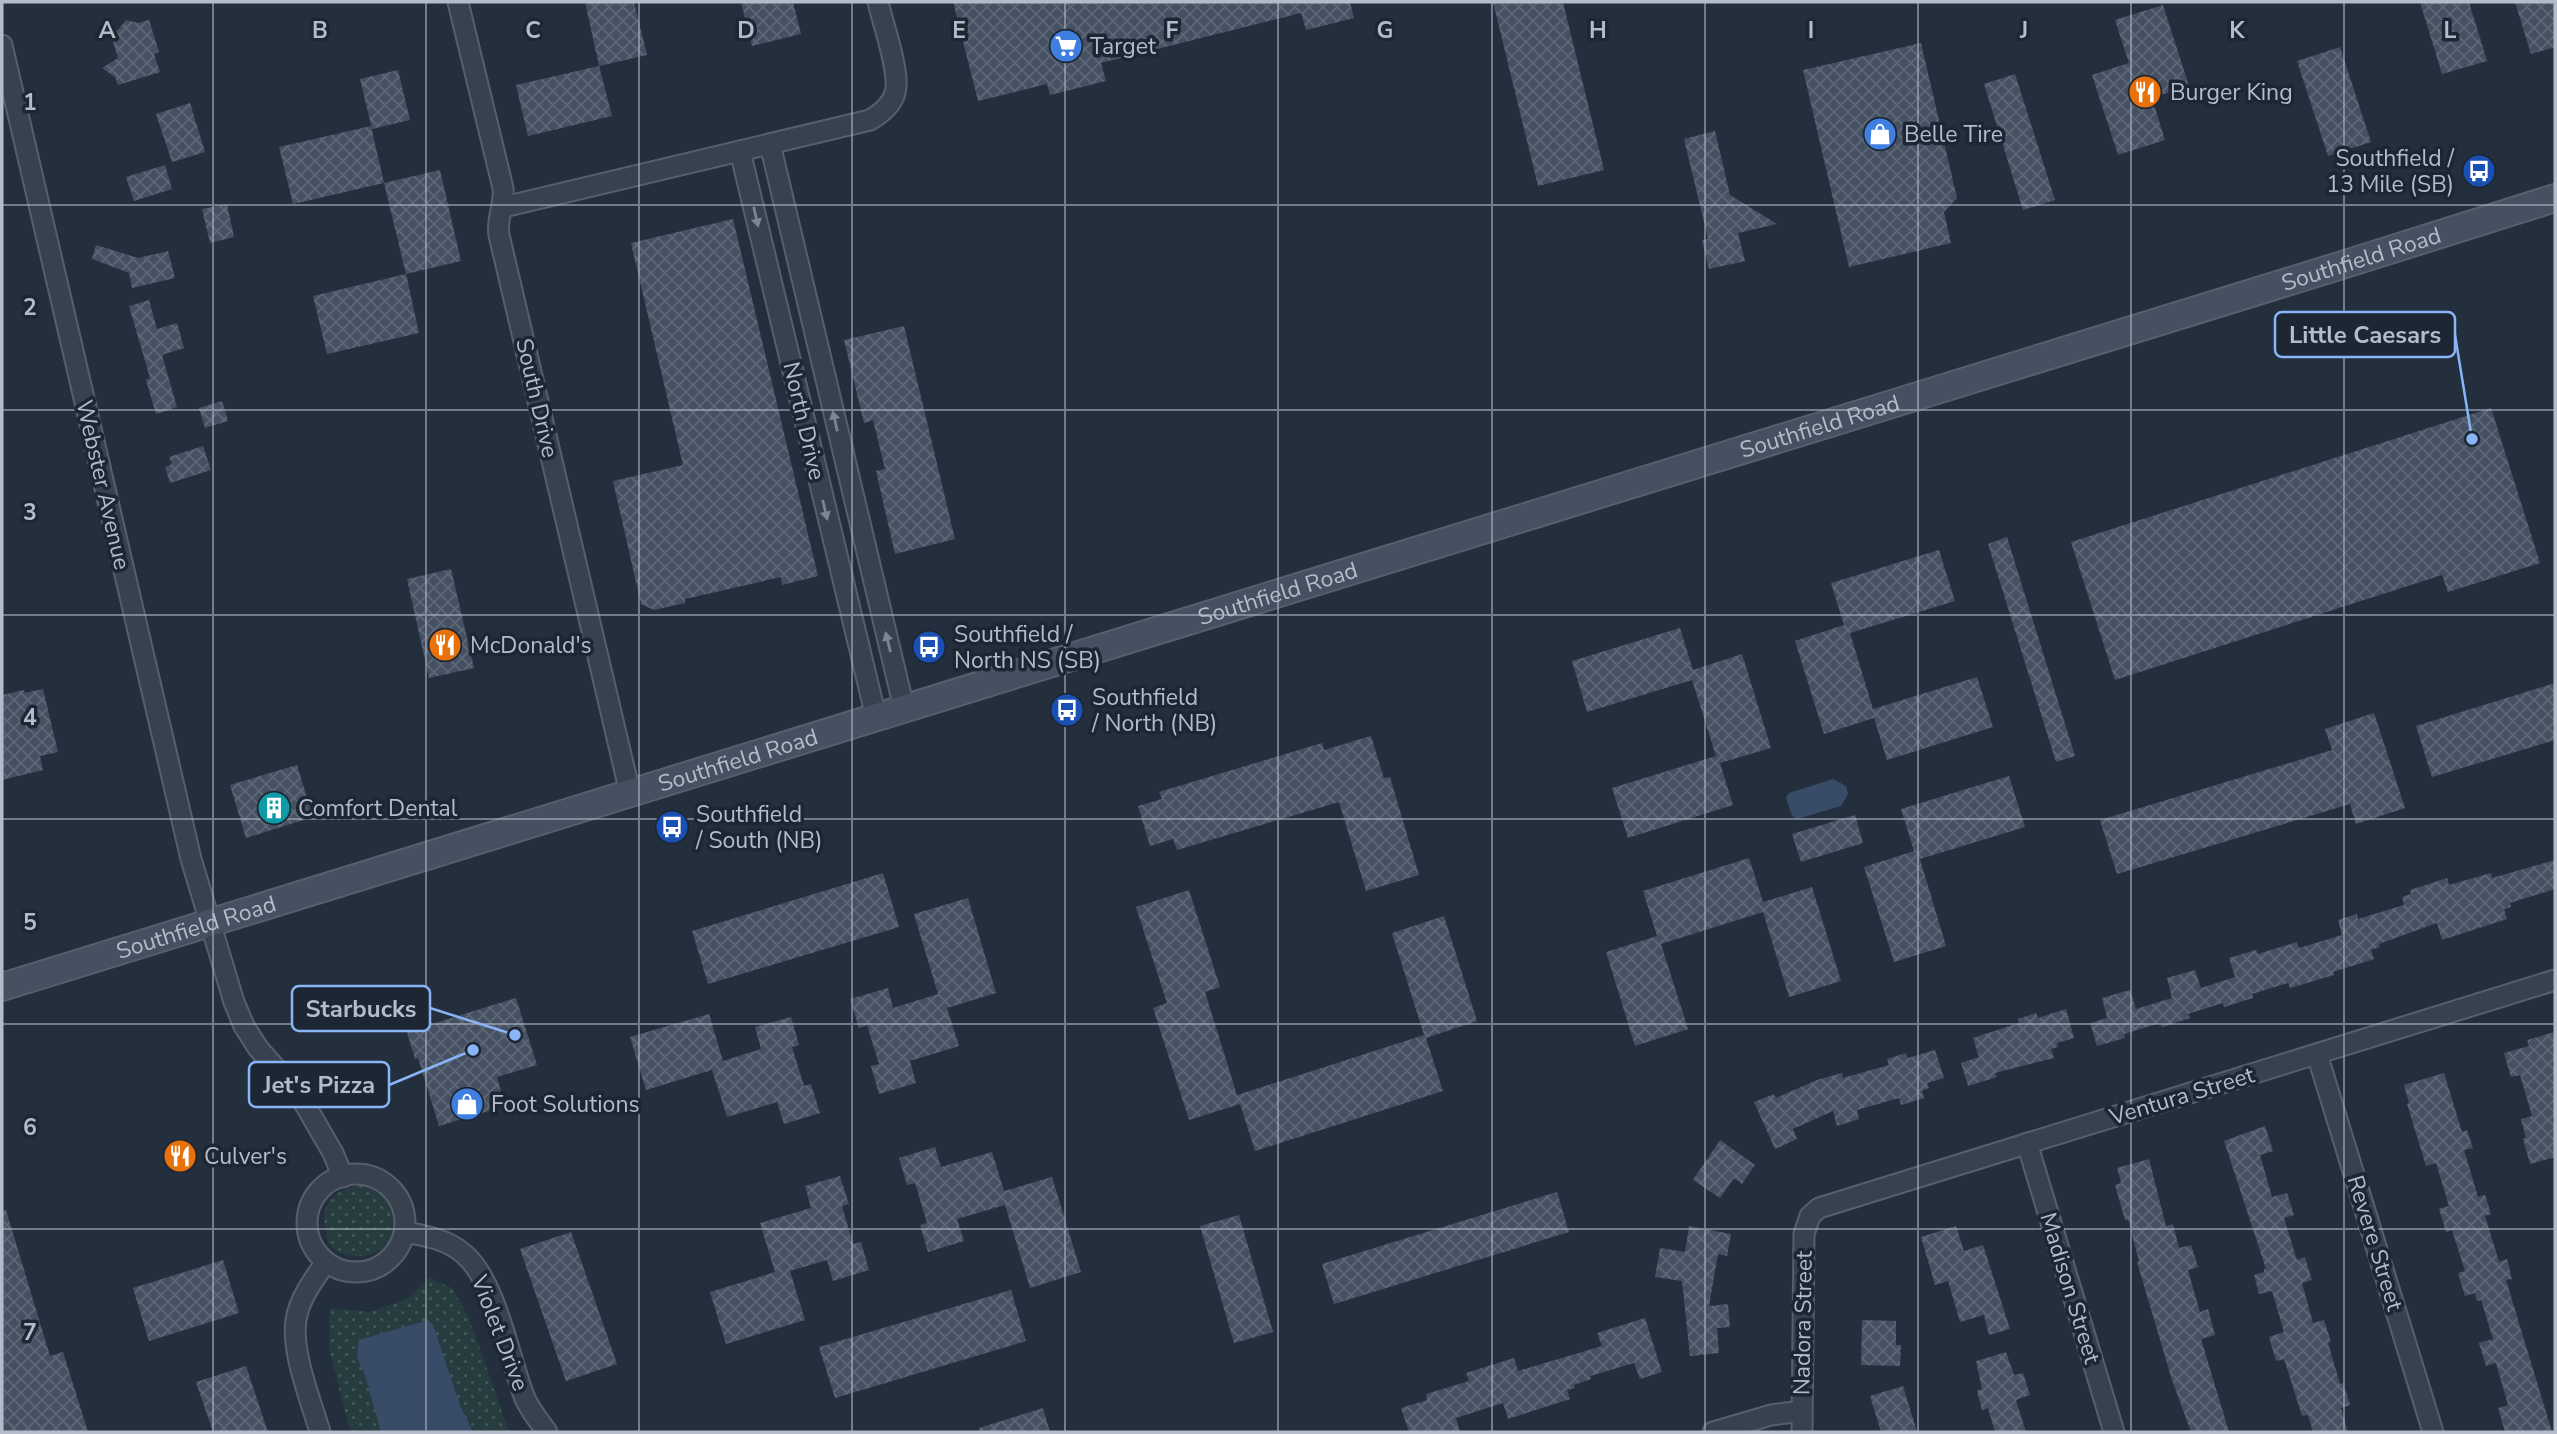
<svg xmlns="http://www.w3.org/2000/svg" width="2557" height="1434" font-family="'Nunito Sans',sans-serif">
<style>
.grass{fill:url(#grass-dots)}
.water{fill:#394c67}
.building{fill:url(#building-cross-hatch)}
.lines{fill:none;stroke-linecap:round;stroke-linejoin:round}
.street-casing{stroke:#565f6c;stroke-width:23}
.secondary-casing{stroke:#565f6c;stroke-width:30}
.street{stroke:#38414e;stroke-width:19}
.secondary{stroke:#465061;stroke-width:26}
.oneway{fill:#7c8592}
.grid{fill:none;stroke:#b4bcc9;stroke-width:2;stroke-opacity:0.55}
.labels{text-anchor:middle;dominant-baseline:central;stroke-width:7;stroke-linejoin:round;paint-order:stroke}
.poi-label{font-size:23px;fill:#b4bcc9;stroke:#1d2633;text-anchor:start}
.street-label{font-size:23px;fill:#b4bcc9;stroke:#1d2633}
.grid-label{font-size:23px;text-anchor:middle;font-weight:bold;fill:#b4bcc9;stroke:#1d2633;stroke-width:7;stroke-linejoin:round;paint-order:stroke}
.leader{fill:none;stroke:#8ab4f8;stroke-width:2.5}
.callout-dot{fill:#8ab4f8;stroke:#1d2633;stroke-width:2.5}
.callout{fill:#1d2633;stroke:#8ab4f8;stroke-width:2.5}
.callout-label{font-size:24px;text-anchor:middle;font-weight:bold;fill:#b4bcc9}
</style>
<defs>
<pattern id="grass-dots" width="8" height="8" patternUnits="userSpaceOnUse" patternTransform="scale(1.75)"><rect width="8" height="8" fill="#263c3f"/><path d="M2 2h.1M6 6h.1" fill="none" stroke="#435659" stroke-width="1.8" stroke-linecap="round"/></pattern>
<pattern id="building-cross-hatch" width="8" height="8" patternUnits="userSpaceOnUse" patternTransform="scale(1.75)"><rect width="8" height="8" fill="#455162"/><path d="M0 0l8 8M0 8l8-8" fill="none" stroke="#5d6877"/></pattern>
</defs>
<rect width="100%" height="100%" fill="#242f3e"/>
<g class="grass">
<path d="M 362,1184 C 387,1195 407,1213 389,1241 C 377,1259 341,1263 328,1242 C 327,1239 327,1235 326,1232 C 319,1202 335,1190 362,1184 Z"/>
<path d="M 429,1278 L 452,1288 L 469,1318 L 509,1432 L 350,1432 L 329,1349 L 330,1308 L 370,1312 L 407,1299 Z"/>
</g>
<g class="water">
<path d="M 1833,779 L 1846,786 L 1848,794 L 1841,806 L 1797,819 L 1792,816 L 1786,798 L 1789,793 Z"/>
<path d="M 428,1320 L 433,1325 L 460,1405 L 473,1432 L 381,1432 L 365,1375 L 357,1358 L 359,1340 Z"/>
</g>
<g class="building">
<path d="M 585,2 L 634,2 L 647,55 L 599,66 Z"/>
<path d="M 741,2 L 793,2 L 801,34 L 752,46 Z"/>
<path d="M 953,2 L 1350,2 L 1354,18 L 1306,30 L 1301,13 L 1101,63 L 1106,81 L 1050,95 L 1047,84 L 978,101 Z"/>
<path d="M 1493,2 L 1563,2 L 1604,170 L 1538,186 Z"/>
<path d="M 2420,2 L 2469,2 L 2487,61 L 2442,74 Z"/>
<path d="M 2515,2 L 2555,2 L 2555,47 L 2531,54 Z"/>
<path d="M 2163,5 L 2189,86 L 2152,98 L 2165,140 L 2118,155 L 2092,75 L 2129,63 L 2115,20 Z"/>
<path d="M 126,20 L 138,23 L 149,20 L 159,52 L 154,54 L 160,72 L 118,85 L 115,77 L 102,68 L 118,58 L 110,32 L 118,30 Z"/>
<path d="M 1921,43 L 1957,198 L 1944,212 L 1951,243 L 1849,267 L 1803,70 Z"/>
<path d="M 2340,47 L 2371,142 L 2328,156 L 2297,61 Z"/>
<path d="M 599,66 L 612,116 L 528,136 L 516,85 Z"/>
<path d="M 398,70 L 410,120 L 372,129 L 360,79 Z"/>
<path d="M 2015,74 L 2055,200 L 2023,210 L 1984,84 Z"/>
<path d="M 190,103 L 205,152 L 172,162 L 156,114 Z"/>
<path d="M 371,126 L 384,183 L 293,204 L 279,147 Z"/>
<path d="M 1715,131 L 1730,195 L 1777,224 L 1738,233 L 1745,261 L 1709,269 L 1702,240 L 1708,239 L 1684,139 Z"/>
<path d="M 165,165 L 172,189 L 134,201 L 126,177 Z"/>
<path d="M 440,170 L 461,261 L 406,274 L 384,183 Z"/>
<path d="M 227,204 L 234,237 L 210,243 L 202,209 Z"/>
<path d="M 733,219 L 818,576 L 782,585 L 781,577 L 685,599 L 685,603 L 654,610 L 641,604 L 613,481 L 683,465 L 631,243 Z"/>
<path d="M 96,245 L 138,258 L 168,251 L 175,278 L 132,288 L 129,273 L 92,259 Z"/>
<path d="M 406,274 L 419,333 L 327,354 L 313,296 Z"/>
<path d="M 149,300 L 157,329 L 177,323 L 184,348 L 162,355 L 177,407 L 156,414 L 146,380 L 150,378 L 129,306 Z"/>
<path d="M 904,326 L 955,539 L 895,554 L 876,471 L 885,469 L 873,420 L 864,423 L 844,340 Z"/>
<path d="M 222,401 L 228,421 L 205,428 L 199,408 Z"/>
<path d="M 2491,408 L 2540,563 L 2448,592 L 2442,575 L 2115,680 L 2071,542 Z"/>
<path d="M 203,446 L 211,470 L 170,483 L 165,467 L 172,464 L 169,457 Z"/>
<path d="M 2007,537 L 2075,756 L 2056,762 L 1988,544 Z"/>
<path d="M 1939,550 L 1955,601 L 1850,633 L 1873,709 L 1977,677 L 1993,727 L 1887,760 L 1874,718 L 1824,734 L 1795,641 L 1844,625 L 1831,583 Z"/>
<path d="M 451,569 L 474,668 L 429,678 L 407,579 Z"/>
<path d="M 1680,628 L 1693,670 L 1742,654 L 1771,748 L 1720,763 L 1733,805 L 1628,838 L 1612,788 L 1716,756 L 1692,680 L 1587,712 L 1572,661 Z"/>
<path d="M 2555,683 L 2555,740 L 2432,777 L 2416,726 Z"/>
<path d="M 43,689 L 58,752 L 40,756 L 43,770 L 2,780 L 2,695 L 24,690 L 25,693 Z"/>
<path d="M 2374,713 L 2405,808 L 2356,824 L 2350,804 L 2117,874 L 2100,820 L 2332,750 L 2325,729 Z"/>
<path d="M 1371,736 L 1384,778 L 1390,777 L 1419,875 L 1366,891 L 1339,802 L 1177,850 L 1173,839 L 1150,846 L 1138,806 L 1162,799 L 1159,792 L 1322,743 L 1324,750 Z"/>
<path d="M 297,765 L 313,817 L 246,838 L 230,785 Z"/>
<path d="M 2009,776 L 2025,827 L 1920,859 L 1946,946 L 1894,962 L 1864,867 L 1914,851 L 1901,809 Z"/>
<path d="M 1855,815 L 1863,843 L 1801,862 L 1792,834 Z"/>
<path d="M 1749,858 L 1763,902 L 1812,887 L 1841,981 L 1789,997 L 1763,912 L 1661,944 L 1688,1029 L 1635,1046 L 1606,952 L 1657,936 L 1643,891 Z"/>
<path d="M 2555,860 L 2555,889 L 2510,903 L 2511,907 L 2504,909 L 2507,919 L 2442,940 L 2437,923 L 2379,944 L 2380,947 L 2371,950 L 2374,959 L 2333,972 L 2334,975 L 2290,988 L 2288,983 L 2252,994 L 2253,998 L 2224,1007 L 2223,1003 L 2188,1014 L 2190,1018 L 2162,1027 L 2160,1023 L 2124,1034 L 2125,1038 L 2097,1046 L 2090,1023 L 2107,1018 L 2102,998 L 2130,990 L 2136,1009 L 2172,998 L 2167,978 L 2195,970 L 2201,988 L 2235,977 L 2229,958 L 2256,950 L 2258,954 L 2297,942 L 2299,948 L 2342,935 L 2338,920 L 2357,914 L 2358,919 L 2404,905 L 2402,897 L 2411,894 L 2410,890 L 2447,878 L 2449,885 L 2491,873 L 2492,878 Z"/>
<path d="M 883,873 L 899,927 L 708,984 L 692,931 Z"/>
<path d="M 1189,890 L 1220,987 L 1205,992 L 1237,1095 L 1424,1035 L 1392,933 L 1444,916 L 1477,1021 L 1426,1038 L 1443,1091 L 1255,1151 L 1240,1104 L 1189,1120 L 1153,1008 L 1167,1003 L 1136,907 Z"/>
<path d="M 968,898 L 996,993 L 947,1008 L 959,1046 L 910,1061 L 916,1083 L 879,1094 L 871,1066 L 879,1064 L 867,1025 L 859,1028 L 850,999 L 888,988 L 893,1008 L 938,994 L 914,914 Z"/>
<path d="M 516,998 L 537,1065 L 497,1077 L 505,1106 L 439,1126 L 418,1058 L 415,1059 L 406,1029 L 431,1021 L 432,1024 Z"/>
<path d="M 2066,1009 L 2074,1038 L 2057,1043 L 2058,1047 L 2051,1049 L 2054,1058 L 1995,1073 L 1997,1077 L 1968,1086 L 1961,1063 L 1979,1057 L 1973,1038 L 2019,1023 L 2018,1019 L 2036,1013 L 2038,1018 Z"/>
<path d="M 709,1014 L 723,1061 L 761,1049 L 755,1027 L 791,1017 L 799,1045 L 792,1047 L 804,1086 L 811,1084 L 820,1113 L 784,1124 L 777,1102 L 727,1117 L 712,1070 L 646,1090 L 630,1037 Z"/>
<path d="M 2555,1032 L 2555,1157 L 2530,1164 L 2523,1139 L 2526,1138 L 2521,1119 L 2532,1116 L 2520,1075 L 2511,1077 L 2504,1053 L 2529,1046 L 2527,1040 Z"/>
<path d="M 1935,1050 L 1944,1078 L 1927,1083 L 1929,1088 L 1922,1091 L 1924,1098 L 1901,1105 L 1899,1098 L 1857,1110 L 1859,1119 L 1837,1126 L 1833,1111 L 1793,1129 L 1797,1139 L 1775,1149 L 1754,1102 L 1774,1094 L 1776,1098 L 1817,1080 L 1842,1073 L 1843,1078 L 1889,1065 L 1887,1059 L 1906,1053 L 1908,1058 Z"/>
<path d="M 2444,1073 L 2462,1132 L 2467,1130 L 2473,1148 L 2464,1150 L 2478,1197 L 2485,1195 L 2491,1214 L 2485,1216 L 2499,1262 L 2507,1259 L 2512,1279 L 2506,1280 L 2552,1432 L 2505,1432 L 2498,1408 L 2508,1405 L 2496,1363 L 2486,1366 L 2479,1343 L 2493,1339 L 2481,1300 L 2477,1301 L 2475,1293 L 2465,1296 L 2458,1273 L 2465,1271 L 2452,1230 L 2446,1232 L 2439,1209 L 2449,1206 L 2436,1163 L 2426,1166 L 2407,1104 L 2409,1103 L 2404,1085 Z"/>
<path d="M 2265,1126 L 2273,1151 L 2260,1155 L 2272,1197 L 2287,1193 L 2294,1215 L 2284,1218 L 2297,1260 L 2305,1257 L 2312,1280 L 2302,1283 L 2313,1323 L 2324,1320 L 2331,1342 L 2328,1343 L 2340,1384 L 2343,1383 L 2350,1405 L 2341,1408 L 2348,1432 L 2313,1432 L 2308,1415 L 2302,1416 L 2284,1359 L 2276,1361 L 2269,1337 L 2284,1332 L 2272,1291 L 2259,1294 L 2254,1275 L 2264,1272 L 2264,1269 L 2266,1269 L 2224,1141 Z"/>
<path d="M 1720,1140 L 1755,1165 L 1742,1184 L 1734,1178 L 1720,1198 L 1693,1180 Z"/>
<path d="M 935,1147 L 941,1167 L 992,1152 L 1004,1191 L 1052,1177 L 1081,1272 L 1030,1288 L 1005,1205 L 957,1219 L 964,1241 L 928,1252 L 920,1225 L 927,1223 L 915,1183 L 907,1185 L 899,1158 Z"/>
<path d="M 2149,1159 L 2166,1226 L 2173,1224 L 2179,1248 L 2191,1245 L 2198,1267 L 2188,1270 L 2200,1312 L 2208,1309 L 2215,1335 L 2201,1339 L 2229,1432 L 2191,1432 L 2172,1380 L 2137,1262 L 2139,1261 L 2128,1219 L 2125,1220 L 2115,1185 L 2121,1183 L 2117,1168 Z"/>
<path d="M 840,1176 L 849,1204 L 842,1206 L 853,1244 L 861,1242 L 869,1270 L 833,1281 L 827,1260 L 790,1271 L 805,1320 L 726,1344 L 710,1292 L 775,1272 L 760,1223 L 811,1208 L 805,1186 Z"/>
<path d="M 1557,1192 L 1569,1232 L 1334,1304 L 1322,1264 Z"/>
<path d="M 2,1210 L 6,1210 L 50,1356 L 63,1352 L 88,1432 L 2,1432 Z"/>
<path d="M 1239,1215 L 1273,1332 L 1234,1343 L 1200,1226 Z"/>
<path d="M 1689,1226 L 1731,1234 L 1727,1256 L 1718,1254 L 1709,1306 L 1728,1304 L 1730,1327 L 1717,1328 L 1719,1353 L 1690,1356 L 1682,1281 L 1655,1277 L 1660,1248 L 1685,1252 Z"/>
<path d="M 1956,1226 L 1964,1251 L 1983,1245 L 2010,1329 L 1989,1335 L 1984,1315 L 1960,1322 L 1948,1281 L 1935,1285 L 1921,1237 Z"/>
<path d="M 571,1232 L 617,1364 L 566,1381 L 520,1249 Z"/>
<path d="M 223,1260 L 239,1313 L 149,1341 L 133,1288 Z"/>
<path d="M 1011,1290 L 1026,1341 L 835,1398 L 819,1347 Z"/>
<path d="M 1645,1318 L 1662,1372 L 1640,1379 L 1634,1363 L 1590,1376 L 1591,1379 L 1574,1385 L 1575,1388 L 1567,1390 L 1570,1399 L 1508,1419 L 1503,1403 L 1456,1418 L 1460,1432 L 1409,1432 L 1401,1408 L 1427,1400 L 1426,1394 L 1469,1381 L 1466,1373 L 1514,1358 L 1518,1371 L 1602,1346 L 1597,1333 Z"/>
<path d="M 1862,1320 L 1896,1321 L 1896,1345 L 1901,1345 L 1900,1366 L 1861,1365 Z"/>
<path d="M 2006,1352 L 2014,1375 L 2023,1373 L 2030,1395 L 2016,1400 L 2026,1432 L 1995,1432 L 1988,1408 L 1982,1410 L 1977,1391 L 1982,1389 L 1976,1361 Z"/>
<path d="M 246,1366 L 268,1432 L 213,1432 L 196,1382 Z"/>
<path d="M 1903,1386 L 1917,1432 L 1881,1432 L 1870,1396 Z"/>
<path d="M 1043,1408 L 1050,1432 L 980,1432 L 979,1428 Z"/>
</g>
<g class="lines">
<defs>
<g id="street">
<path d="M 458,2 L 503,188 C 505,205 496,219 499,235 L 630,793"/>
<path d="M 2,45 L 191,859 L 234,1002 L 244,1026 L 258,1048 L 300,1096 L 333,1153 L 343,1177"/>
<path d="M 770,144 L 904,708"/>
<path d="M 740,151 L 876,717"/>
<path d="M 504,207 L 870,120 C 882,113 895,103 896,87 C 898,66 883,24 878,2"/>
<path d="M 2317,1054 L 2433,1432"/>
<path d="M 2027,1143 L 2114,1432"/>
<circle cx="356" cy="1223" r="49"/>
<path d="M 405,1232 C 426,1236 447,1239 464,1254 C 496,1281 509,1357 524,1396 C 529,1409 539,1421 547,1432"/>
<path d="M 320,1432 C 311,1401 291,1352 296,1320 C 299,1299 314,1279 326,1262"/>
<path d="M 1713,1432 L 1771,1415 L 1801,1411"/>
<path d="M 1802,1432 L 1804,1234 L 1810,1216 L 1819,1208 L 2555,980"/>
</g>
<g id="secondary">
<path id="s1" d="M 2,987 L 2339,266 L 2555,198"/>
</g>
</defs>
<use href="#street" class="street-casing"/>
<use href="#secondary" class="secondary-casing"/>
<use href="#street" class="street"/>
<use href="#secondary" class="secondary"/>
</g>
<defs><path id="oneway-solid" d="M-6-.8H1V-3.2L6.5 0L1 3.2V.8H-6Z" transform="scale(1.75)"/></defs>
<g class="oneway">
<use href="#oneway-solid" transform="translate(756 217) rotate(77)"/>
<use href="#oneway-solid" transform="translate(835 421) rotate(-103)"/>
<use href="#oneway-solid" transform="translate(825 510) rotate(77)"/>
<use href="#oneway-solid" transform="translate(888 642) rotate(-104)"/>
</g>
<path class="grid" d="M 213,2 L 213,1432M 426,2 L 426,1432M 639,2 L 639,1432M 852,2 L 852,1432M 1065,2 L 1065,1432M 1278,2 L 1278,1432M 1492,2 L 1492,1432M 1705,2 L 1705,1432M 1918,2 L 1918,1432M 2131,2 L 2131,1432M 2344,2 L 2344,1432M 2,205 L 2555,205M 2,410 L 2555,410M 2,615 L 2555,615M 2,819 L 2555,819M 2,1024 L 2555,1024M 2,1229 L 2555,1229"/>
<defs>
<symbol id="supermarket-disc" viewBox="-11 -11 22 22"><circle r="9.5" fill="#3f7fe0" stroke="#1d2633"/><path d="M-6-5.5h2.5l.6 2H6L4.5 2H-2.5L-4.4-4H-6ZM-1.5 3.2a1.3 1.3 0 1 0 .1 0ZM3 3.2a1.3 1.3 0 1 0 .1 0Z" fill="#fff"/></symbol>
<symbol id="restaurant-disc" viewBox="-11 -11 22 22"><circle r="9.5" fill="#e8710a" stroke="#1d2633"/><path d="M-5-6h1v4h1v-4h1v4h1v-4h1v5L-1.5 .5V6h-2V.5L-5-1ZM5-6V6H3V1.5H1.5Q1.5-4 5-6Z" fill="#fff"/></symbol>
<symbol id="shop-disc" viewBox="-11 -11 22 22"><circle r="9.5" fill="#3f7fe0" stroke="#1d2633"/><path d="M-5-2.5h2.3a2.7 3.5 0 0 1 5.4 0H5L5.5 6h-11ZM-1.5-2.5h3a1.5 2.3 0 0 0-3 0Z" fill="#fff"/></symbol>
<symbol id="bus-disc" viewBox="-11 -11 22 22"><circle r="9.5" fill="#1a4fb4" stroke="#1d2633"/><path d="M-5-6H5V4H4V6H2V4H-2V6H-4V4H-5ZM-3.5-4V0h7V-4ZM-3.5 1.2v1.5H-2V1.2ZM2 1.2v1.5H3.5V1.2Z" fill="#fff"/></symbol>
<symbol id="building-disc" viewBox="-11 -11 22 22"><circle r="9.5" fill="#0f9aa8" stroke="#1d2633"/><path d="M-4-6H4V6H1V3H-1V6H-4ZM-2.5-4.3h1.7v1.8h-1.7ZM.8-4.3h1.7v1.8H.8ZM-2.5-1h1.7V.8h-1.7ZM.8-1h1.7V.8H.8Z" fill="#fff"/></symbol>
</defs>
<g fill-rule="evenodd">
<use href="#supermarket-disc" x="1047" y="27" width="38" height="38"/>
<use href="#restaurant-disc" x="2126" y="73" width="38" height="38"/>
<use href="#shop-disc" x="1861" y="115" width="38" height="38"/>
<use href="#bus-disc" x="2460" y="152" width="38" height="38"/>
<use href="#restaurant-disc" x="426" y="626" width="38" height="38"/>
<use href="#bus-disc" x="910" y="628" width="38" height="38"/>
<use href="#bus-disc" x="1048" y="691" width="38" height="38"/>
<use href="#building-disc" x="255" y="789" width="38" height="38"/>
<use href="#bus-disc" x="653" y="808" width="38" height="38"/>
<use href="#shop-disc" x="448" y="1085" width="38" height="38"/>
<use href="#restaurant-disc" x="161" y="1137" width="38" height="38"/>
</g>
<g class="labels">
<g class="poi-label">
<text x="1090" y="46">Target</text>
<text x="2170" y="92">Burger King</text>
<text x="1904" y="134">Belle Tire</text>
<text x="2454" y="158" text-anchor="end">Southfield /<tspan x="2454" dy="26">13 Mile (SB)</tspan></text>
<text x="954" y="634">Southfield /<tspan x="954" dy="26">North NS (SB)</tspan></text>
<text x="470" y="645">McDonald's</text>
<text x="1092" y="697">Southfield<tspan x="1092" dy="26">/ North (NB)</tspan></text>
<text x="298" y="808">Comfort Dental</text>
<text x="696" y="814">Southfield<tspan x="696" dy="26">/ South (NB)</tspan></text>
<text x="491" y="1104">Foot Solutions</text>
<text x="204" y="1156">Culver's</text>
</g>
<g class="street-label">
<text stroke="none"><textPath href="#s1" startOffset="2469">Southfield Road</textPath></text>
<text transform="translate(537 398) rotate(77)">South Drive</text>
<text transform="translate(804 421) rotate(77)">North Drive</text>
<text stroke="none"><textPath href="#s1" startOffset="1902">Southfield Road</textPath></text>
<text transform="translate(103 485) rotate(77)">Webster Avenue</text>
<text stroke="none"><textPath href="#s1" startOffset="1335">Southfield Road</textPath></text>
<text stroke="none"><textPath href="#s1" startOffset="770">Southfield Road</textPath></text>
<text stroke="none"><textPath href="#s1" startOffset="203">Southfield Road</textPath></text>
<text transform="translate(2182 1096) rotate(-17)">Ventura Street</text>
<text transform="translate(2375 1243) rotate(73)">Revere Street</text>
<text transform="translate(2070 1288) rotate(73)">Madison Street</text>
<text transform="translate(1803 1323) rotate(-89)">Nadora Street</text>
<text transform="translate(500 1333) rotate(69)">Violet Drive</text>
</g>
</g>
<g class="grid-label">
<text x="107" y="38">A</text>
<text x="320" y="38">B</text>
<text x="533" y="38">C</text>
<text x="746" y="38">D</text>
<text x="959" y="38">E</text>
<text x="1172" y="38">F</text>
<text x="1385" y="38">G</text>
<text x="1598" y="38">H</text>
<text x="1811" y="38">I</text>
<text x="2024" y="38">J</text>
<text x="2237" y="38">K</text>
<text x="2450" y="38">L</text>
<text x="30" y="110">1</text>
<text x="30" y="315">2</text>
<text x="30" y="520">3</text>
<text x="30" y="725">4</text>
<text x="30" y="930">5</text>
<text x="30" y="1135">6</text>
<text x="30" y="1340">7</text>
</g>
<path class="leader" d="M2472 439L2455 335M515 1035L430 1008M473 1050L389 1085"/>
<g class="callout-dot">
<circle cx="2472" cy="439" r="7"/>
<circle cx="515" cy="1035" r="7"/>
<circle cx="473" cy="1050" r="7"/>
</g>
<g class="callout">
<rect x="2275" y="312" width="180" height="45" rx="7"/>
<rect x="292" y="986" width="138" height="45" rx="7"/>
<rect x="249" y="1062" width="140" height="45" rx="7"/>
</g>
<g class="callout-label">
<text x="2365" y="343">Little Caesars</text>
<text x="361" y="1017">Starbucks</text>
<text x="319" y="1093">Jet's Pizza</text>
</g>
<rect width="2557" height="1434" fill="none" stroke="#b4bcc9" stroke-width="7"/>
</svg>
